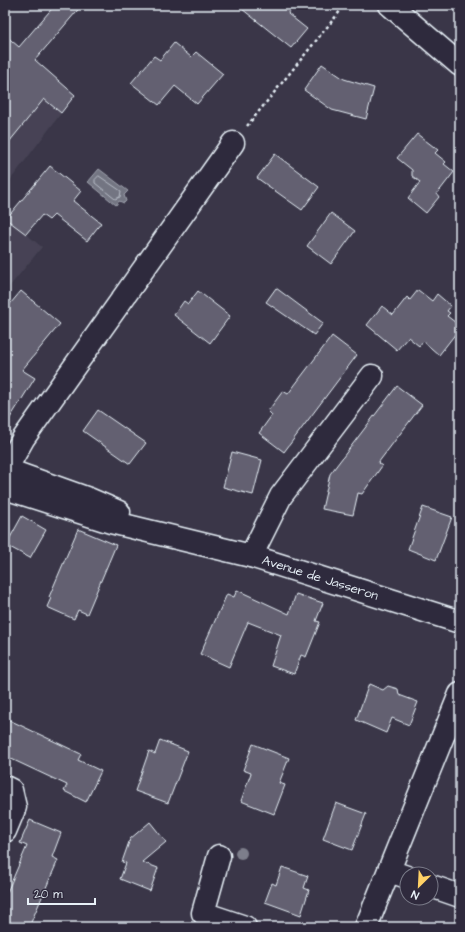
<svg xmlns="http://www.w3.org/2000/svg" width="465" height="932" font-family="'Architects Daughter',sans-serif">
<style>
.built{fill:#464354}
.water{fill:#737482;stroke:#a2a6b1}
.lines{fill:none;stroke-linecap:round;stroke-linejoin:round}
.shore{stroke:#b9bfc9;stroke-width:1}
.building{fill:#636171;stroke:#e8f1f8}
.minor-casing{stroke:#e8f1f8;stroke-width:25}
.major-casing{stroke:#e8f1f8;stroke-width:25}
.path{stroke:#e8f1f8;stroke-width:2.5;stroke-dasharray:3 3;stroke-linecap:butt}
.minor{stroke:#2f2a3d;stroke-width:22}
.major{stroke:#2f2a3d;stroke-width:22}
.tree{fill:#7d7e8b}
.labels{text-anchor:middle;dominant-baseline:central;stroke-width:4;stroke-linejoin:round;paint-order:stroke}
.street-label{font-size:13px;fill:#e8f1f8;stroke:#2f2a3d}
</style>
<rect width="100%" height="100%" fill="#3a3648"/>
<filter id="ink" filterUnits="userSpaceOnUse"><feTurbulence type="fractalNoise" baseFrequency=".025" numOctaves="2"/><feDisplacementMap in="SourceGraphic" scale="8" xChannelSelector="R" yChannelSelector="G"/><feConvolveMatrix kernelMatrix="1 2 1 2 8 2 1 2 1" color-interpolation-filters="sRGB"/></filter>
<g filter="url(#ink)">
<g class="built">
<path d="M 5,35 L 75,95 L 5,187 Z"/>
<path d="M 5,217 L 42,247 L 5,292 Z"/>
</g>
<path class="water" d="M 99,169 L 128,191 L 124,195 L 126,201 L 124,203 L 119,201 L 116,205 L 88,182 Z"/>
<g class="lines">
<path class="shore" d="M 99,176 L 121,191 L 120,197 L 115,199 L 95,183 L 95,180 Z"/>
</g>
<g class="building">
<path d="M 55,5 L 82,5 L 35,60 L 75,95 L 61,113 L 44,99 L 5,147 L 5,35 L 19,47 Z"/>
<path d="M 237,5 L 295,5 L 288,14 L 307,29 L 291,48 Z"/>
<path d="M 174,43 L 191,57 L 196,52 L 223,74 L 197,104 L 175,86 L 159,105 L 131,83 L 154,56 L 160,60 Z"/>
<path d="M 322,64 L 344,79 L 374,88 L 366,119 L 332,110 L 304,90 Z"/>
<path d="M 417,134 L 438,150 L 435,153 L 446,162 L 444,164 L 454,172 L 437,194 L 439,197 L 426,213 L 408,198 L 420,182 L 412,176 L 412,170 L 397,158 Z"/>
<path d="M 275,154 L 319,187 L 302,210 L 257,178 Z"/>
<path d="M 50,166 L 81,191 L 73,201 L 101,223 L 87,241 L 54,215 L 49,220 L 42,215 L 26,234 L 6,219 Z"/>
<path d="M 331,213 L 355,231 L 331,264 L 307,246 Z"/>
<path d="M 276,288 L 323,323 L 314,335 L 266,302 Z"/>
<path d="M 418,290 L 432,301 L 437,294 L 451,306 L 447,311 L 450,313 L 447,316 L 460,326 L 460,328 L 439,355 L 423,341 L 419,346 L 408,337 L 397,350 L 367,325 L 382,306 L 393,315 L 407,297 L 410,300 Z"/>
<path d="M 21,291 L 60,324 L 22,370 L 35,378 L 5,426 L 5,310 Z"/>
<path d="M 198,291 L 230,316 L 210,343 L 174,315 L 184,301 L 188,304 Z"/>
<path d="M 332,336 L 357,355 L 284,452 L 259,433 L 272,415 L 268,411 L 283,391 L 288,394 Z"/>
<path d="M 397,386 L 422,405 L 378,463 L 382,466 L 362,494 L 358,493 L 353,515 L 322,509 L 330,474 Z"/>
<path d="M 98,410 L 146,443 L 130,464 L 83,431 Z"/>
<path d="M 232,452 L 262,460 L 253,495 L 223,487 Z"/>
<path d="M 423,507 L 452,517 L 436,560 L 408,549 Z"/>
<path d="M 22,516 L 46,530 L 30,558 L 6,545 Z"/>
<path d="M 78,529 L 116,545 L 87,614 L 78,610 L 74,619 L 47,607 L 51,598 L 49,597 Z"/>
<path d="M 237,590 L 289,614 L 296,594 L 323,603 L 316,621 L 320,622 L 306,657 L 301,655 L 294,674 L 271,666 L 281,635 L 248,622 L 229,667 L 200,654 L 227,594 L 234,597 Z"/>
<path d="M 369,684 L 383,690 L 388,686 L 398,689 L 399,695 L 418,702 L 409,725 L 392,718 L 386,733 L 356,720 Z"/>
<path d="M 5,718 L 81,754 L 78,760 L 101,771 L 86,802 L 64,791 L 67,785 L 5,756 Z"/>
<path d="M 160,740 L 188,751 L 168,803 L 135,791 L 149,751 L 155,754 Z"/>
<path d="M 253,744 L 289,758 L 279,783 L 285,785 L 274,814 L 241,801 L 251,773 L 243,770 Z"/>
<path d="M 336,803 L 366,814 L 352,850 L 323,839 Z"/>
<path d="M 30,820 L 61,833 L 52,857 L 58,860 L 29,927 L 5,927 L 5,897 L 27,846 L 20,843 Z"/>
<path d="M 150,822 L 166,842 L 142,862 L 158,868 L 150,891 L 120,879 L 126,863 L 122,862 L 130,839 Z"/>
<path d="M 282,867 L 308,876 L 304,888 L 309,890 L 301,915 L 265,902 L 272,883 L 276,885 Z"/>
</g>
<g class="lines">
<defs>
<g id="minor">
<path d="M 390,5 L 460,65"/>
<path d="M 5,471 L 23,439 L 233,143"/>
<path d="M 251,556 L 281,496 L 372,376"/>
<path d="M 5,787 L 11,790 L 15,807 L 5,831"/>
<path d="M 219,856 L 203,913 L 245,927"/>
<path d="M 389,871 L 407,877"/>
<path d="M 431,886 L 460,896"/>
<path d="M 366,927 L 460,694"/>
</g>
<g id="major">
<path d="M 5,469 L 89,499 L 119,512"/>
<path id="s1" d="M 5,488 L 111,522 L 251,556 L 460,622"/>
</g>
</defs>
<use href="#minor" class="minor-casing"/>
<use href="#major" class="major-casing"/>
<path class="path" d="M 247,126 L 345,5"/>
<use href="#minor" class="minor"/>
<use href="#major" class="major"/>
</g>
<circle class="tree" cx="241" cy="853" r="6"/>
</g>
<g class="labels">
<g class="street-label">
<text stroke="none"><textPath href="#s1" startOffset="328">Avenue de Jasseron</textPath></text>
</g>
</g>
<rect width="465" height="932" fill="none" stroke="#2f2a3d" stroke-width="20"/>
<rect x="10" y="10" width="445" height="912" fill="none" stroke="#e8f1f8" stroke-width="1.5" filter="url(#ink)"/>
<g transform="translate(419 886) rotate(204)"><circle r="19" fill="#2f2a3d" stroke="#797a88"/>
<path d="M0-3L7 15L0 10L-7 15Z" fill="#ffd166"/>
<text y="-6" font-size="11" font-weight="bold" text-anchor="middle" fill="#e8f1f8">N</text>
</g>
<path d="M28 898v6h67v-6" fill="none" stroke="#e8f1f8" stroke-width="2"/>
<text x="34" y="898" font-size="12" fill="#e8f1f8" stroke="#2f2a3d" stroke-width="3" paint-order="stroke">20 m</text>
</svg>
